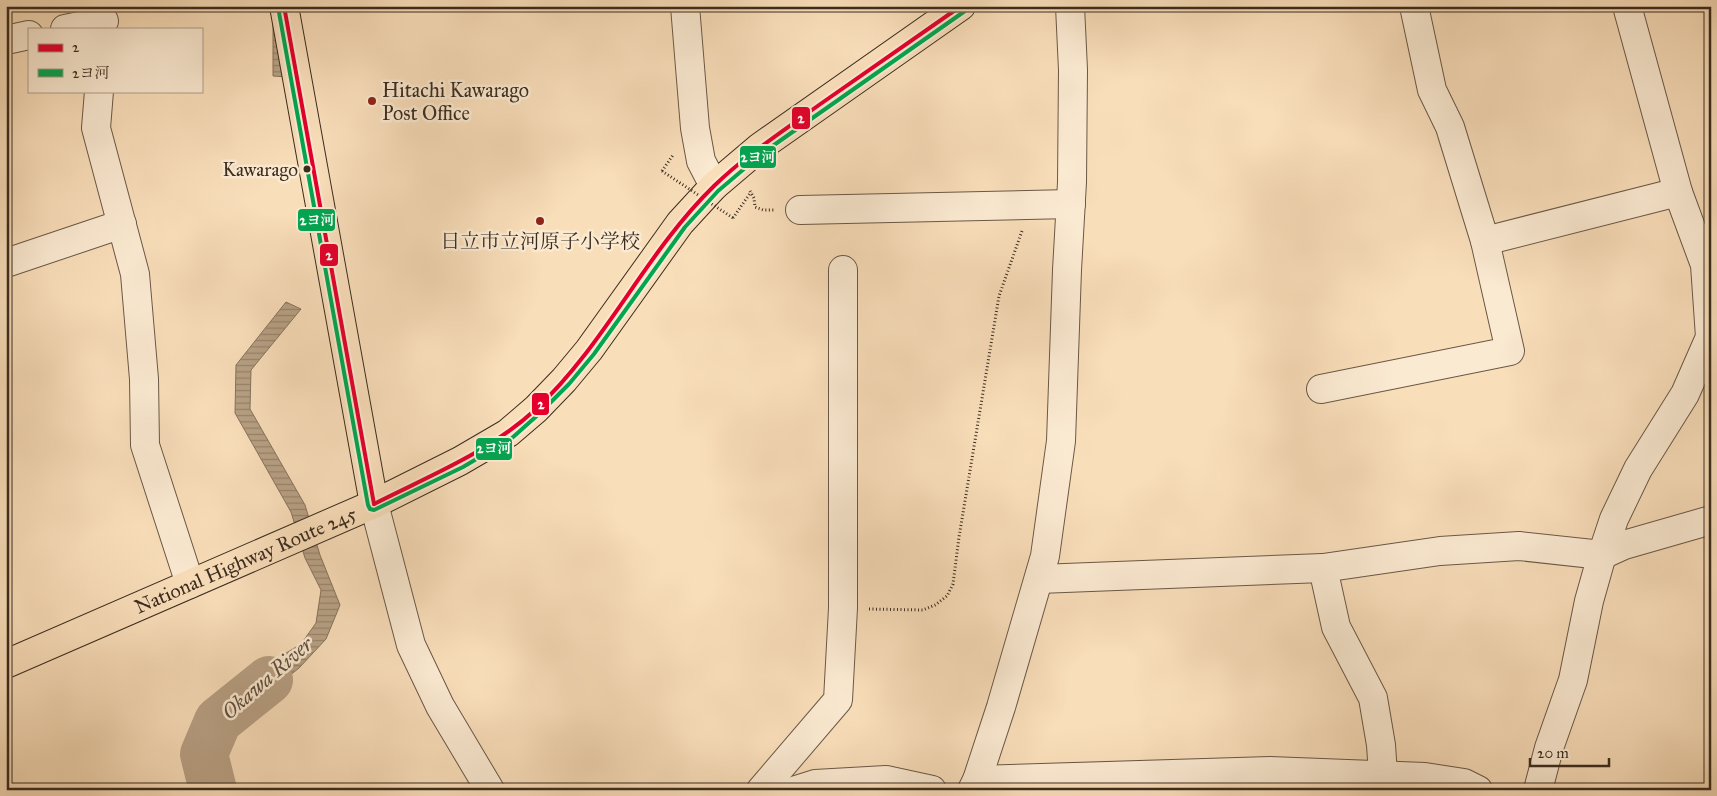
<svg xmlns="http://www.w3.org/2000/svg" width="1717" height="796" font-family="'IM FELL Great Primer','Noto Serif JP',serif">
<style>
.water{fill:url(#water-rules);stroke:#86725c}
.lines{fill:none;stroke-linecap:round;stroke-linejoin:round}
.river{stroke:#b8a185;stroke-width:48}
.minor-casing{stroke:#6a5846;stroke-width:30}
.major-casing{stroke:#3b2c1f;stroke-width:30}
.highway-casing{stroke:#3b2c1f;stroke-width:30}
.path{stroke:#3b2c1f;stroke-width:3;stroke-dasharray:1 2.5;stroke-linecap:butt}
.minor{stroke:#fbead2;stroke-width:28}
.major{stroke:#f9deba;stroke-width:28}
.highway{stroke:#f9deba;stroke-width:28}
.path-bridge{stroke:#3b2c1f;stroke-width:3;stroke-dasharray:1 2.5;stroke-linecap:butt}
.bus-1-casing{stroke:#fbead2;stroke-width:8}
.bus-2-casing{stroke:#fbead2;stroke-width:8}
.bus-1{stroke:#e4002b;stroke-width:4}
.bus-2{stroke:#00a651;stroke-width:4}
.poi-dot{fill:#8f2418;stroke:#fbead2;stroke-width:2}
.bus-dot{fill:#3b2c1f;stroke:#fbead2;stroke-width:2}
.labels{text-anchor:middle;dominant-baseline:central;stroke-width:5;stroke-linejoin:round;paint-order:stroke}
.bus-label{font-size:19px;fill:#3b2c1f;stroke:#fbead2;text-anchor:end}
.poi-label{font-size:20px;fill:#3b2c1f;stroke:#fbead2;text-anchor:start}
.street-label{font-size:20px;fill:#3b2c1f;stroke:#fbead2}
.water-label{font-size:21px;font-style:italic;fill:#604f3e;stroke:#fbead2}
.line-badge{stroke:#fbead2;stroke-width:2}
.badge-label{font-size:14px;text-anchor:middle;font-weight:bold;fill:#fff}
</style>
<defs>
<pattern id="water-rules" width="6" height="5" patternUnits="userSpaceOnUse" patternTransform="scale(1.25)"><rect width="6" height="5" fill="#b8a185"/><path d="M0 2.5h6" fill="none" stroke="#97836c"/></pattern>
</defs>
<rect width="100%" height="100%" fill="#f9deba"/>
<filter id="stains"><feTurbulence type="fractalNoise" baseFrequency=".004" numOctaves="4"/><feColorMatrix values="0 0 0 0 .2 0 0 0 0 .09 0 0 0 0 .02 0 0 0 .5 -.17"/></filter>
<radialGradient id="worn" r=".72"><stop offset=".6" stop-color="#630" stop-opacity="0"/><stop offset="1" stop-color="#630" stop-opacity=".3"/></radialGradient>
<g class="water">
<path d="M 273,6 L 288,77 L 273,76 Z"/>
<path d="M 286,302 L 301,309 L 251,370 L 250,409 L 305,505 L 320,555 L 340,605 L 326,639 L 299,668 L 224,728 L 211,714 L 283,655 L 301,644 L 316,623 L 321,590 L 305,558 L 291,512 L 235,413 L 236,365 Z"/>
</g>
<g class="lines">
<path class="river" d="M 213,790 L 204,754 L 218,721 L 269,680"/>
<defs>
<g id="minor">
<path d="M 685,6 L 695,128 L 701,161 L 714,186"/>
<path d="M 1414,6 L 1432,90 L 1450,127 L 1485,241 L 1678,192"/>
<path d="M 65,29 L 104,21"/>
<path d="M 6,40 L 29,35"/>
<path d="M 99,91 L 96,128 L 135,274 L 144,379 L 145,445 L 190,584"/>
<path d="M 800,210 L 1071,204"/>
<path d="M 6,263 L 122,224"/>
<path d="M 1321,389 L 1510,351 L 1485,241"/>
<path d="M 374,504 L 411,645 L 440,706 L 490,790"/>
<path d="M 1039,579 L 1323,568"/>
<path d="M 1383,774 L 1381,745 L 1373,698 L 1336,627 L 1323,568 L 1440,551 L 1519,546 L 1602,555 L 1624,545 L 1711,520"/>
<path d="M 977,780 L 1270,771 L 1425,777 L 1464,783 L 1478,790"/>
<path d="M 761,790 L 838,700 L 843,608 L 843,270"/>
<path d="M 796,790 L 815,784 L 886,780 L 932,790"/>
<path d="M 972,790 L 977,780 L 1001,707 L 1045,556 L 1061,441 L 1067,270 L 1072,182 L 1073,70 L 1070,6"/>
<path d="M 1538,790 L 1549,748 L 1573,680 L 1589,601 L 1602,555 L 1614,519 L 1638,469 L 1685,394 L 1710,337 L 1705,265 L 1678,192 L 1627,6"/>
</g>
<path id="major" d="M 284,6 L 374,504"/>
<g id="highway">
<path id="s1" d="M 6,664 L 374,504 L 460,461 L 508,433 L 536,409 L 564,380 L 589,350 L 680,223 L 714,186 L 760,147 L 961,6"/>
</g>
</defs>
<use href="#minor" class="minor-casing"/>
<use href="#major" class="major-casing"/>
<use href="#highway" class="highway-casing"/>
<g class="path">
<path d="M 662,171 L 673,155"/>
<path d="M 750,191 L 754,198 L 755,207 L 763,210 L 774,210"/>
<path d="M 733,218 L 751,192"/>
<path d="M 869,609 L 923,610 L 935,605 L 947,596 L 953,584 L 959,537 L 999,296 L 1022,231"/>
</g>
<use href="#minor" class="minor"/>
<use href="#major" class="major"/>
<use href="#highway" class="highway"/>
<path class="path-bridge" d="M 662,171 L 733,218"/>
<defs>
<g id="bus-1">
<path d="M 284,6 L 374,504"/>
<path d="M 374,504 C 429,476 490,452 536,409 C 606,344 645,253 714,186 C 746,155 783,131 819,105 C 867,72 914,39 961,6"/>
</g>
<path id="bus-2" d="M 278,7 L 368,505 L 370,509 L 374,510 L 463,467 L 512,438 L 540,413 L 569,384 L 594,354 L 685,227 L 718,191 L 764,152 L 965,11"/>
</defs>
<use href="#bus-1" class="bus-1-casing"/>
<use href="#bus-2" class="bus-2-casing"/>
<use href="#bus-1" class="bus-1"/>
<use href="#bus-2" class="bus-2"/>
</g>
<g class="poi-dot">
<circle cx="372" cy="101" r="5"/>
<circle cx="540" cy="221" r="5"/>
</g>
<circle class="bus-dot" cx="307" cy="169" r="4.5"/>
<g class="labels">
<g class="bus-label">
<text x="298" y="169">Kawarago</text>
</g>
<g class="poi-label">
<text x="382" y="90">Hitachi Kawarago<tspan x="382" dy="23">Post Office</tspan></text>
<text x="540" y="241" text-anchor="middle">日立市立河原子小学校</text>
</g>
<g class="street-label">
<text stroke="none"><textPath href="#s1" startOffset="261">National Highway Route 245</textPath></text>
</g>
<g class="water-label">
<text transform="translate(267 678) rotate(-41)">Okawa River</text>
</g>
</g>
<g class="line-badge">
<rect x="791" y="106" width="20" height="24" rx="5" fill="#e4002b"/>
<rect x="739" y="145" width="38" height="24" rx="5" fill="#00a651"/>
<rect x="297" y="208" width="39" height="24" rx="5" fill="#00a651"/>
<rect x="319" y="243" width="20" height="24" rx="5" fill="#e4002b"/>
<rect x="531" y="392" width="19" height="24" rx="5" fill="#e4002b"/>
<rect x="475" y="437" width="38" height="24" rx="5" fill="#00a651"/>
</g>
<g class="badge-label">
<text x="801" y="123">2</text>
<text x="758" y="162">2ヨ河</text>
<text x="317" y="225">2ヨ河</text>
<text x="329" y="260">2</text>
<text x="541" y="409">2</text>
<text x="494" y="453">2ヨ河</text>
</g>
<rect width="1717" height="796" fill="none" stroke="#f9deba" stroke-width="25"/>
<rect x="8" y="8" width="1702" height="781" fill="none" stroke="#3b2c1f" stroke-width="2.5"/>
<rect x="12" y="12" width="1692" height="771" fill="none" stroke="#3b2c1f"/>
<rect x="28" y="28" width="175" height="65" fill="#fbead2" stroke="#ae9e8a"/>
<rect x="38" y="44" width="25" height="8" fill="#e4002b" stroke="#ae9e8a"/>
<text x="72" y="52" font-size="15" fill="#3b2c1f">2</text>
<rect x="38" y="69" width="25" height="8" fill="#00a651" stroke="#ae9e8a"/>
<text x="72" y="78" font-size="15" fill="#3b2c1f">2ヨ河</text>
<path d="M1530 758v8h79v-8" fill="none" stroke="#3b2c1f" stroke-width="2.5"/>
<text x="1537" y="758" font-size="15" fill="#3b2c1f" stroke="#fbead2" stroke-width="4" paint-order="stroke">20 m</text>
<rect width="100%" height="100%" filter="url(#stains)"/>
<rect width="100%" height="100%" fill="url(#worn)"/>
</svg>
